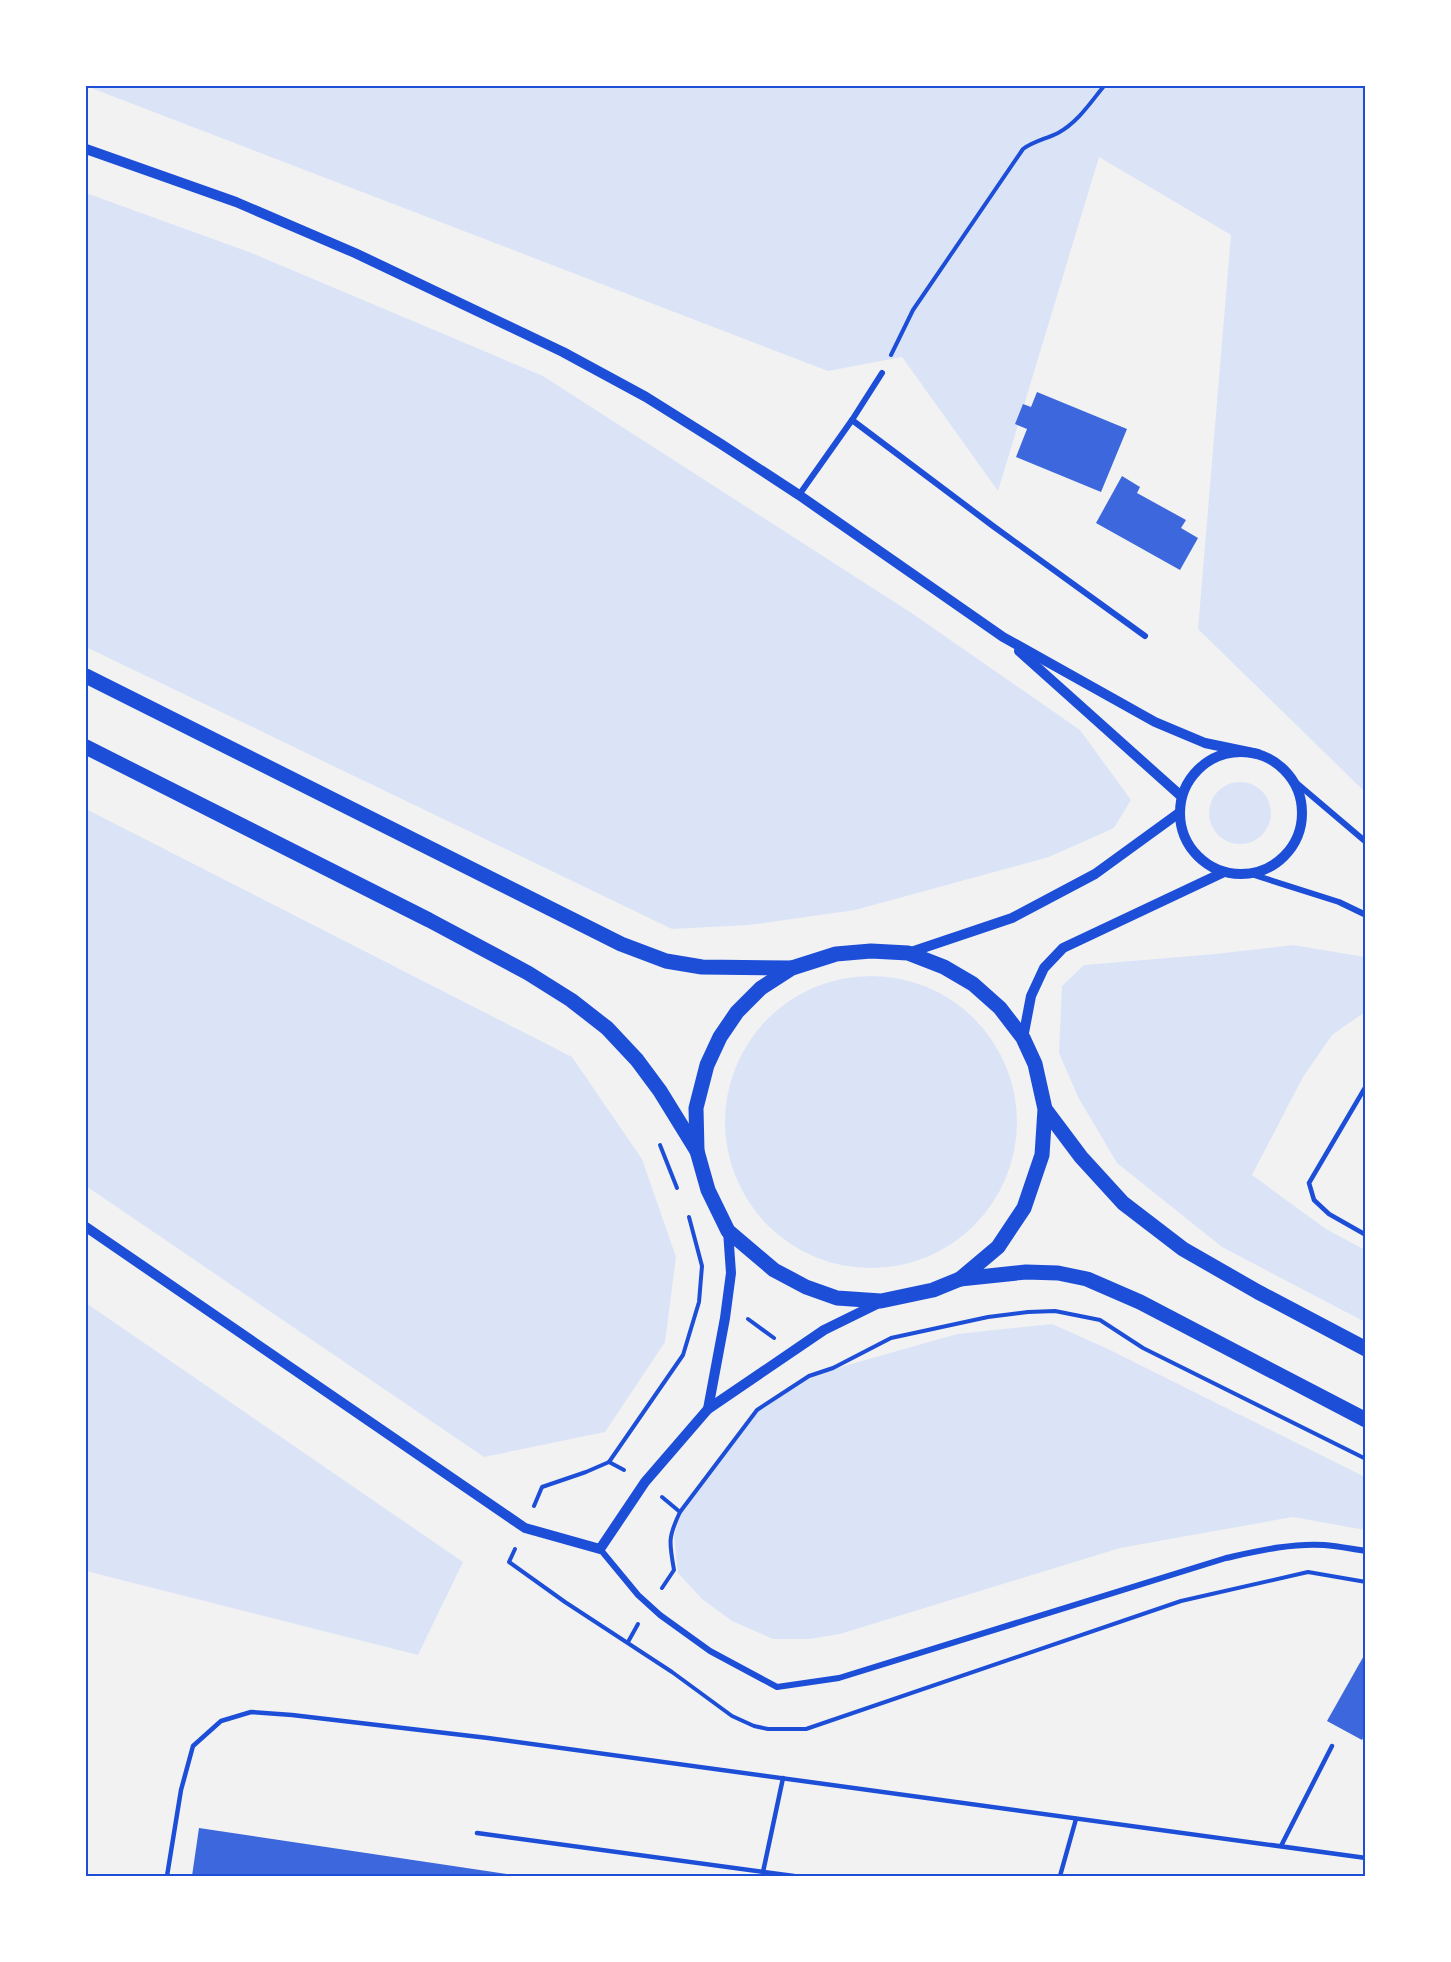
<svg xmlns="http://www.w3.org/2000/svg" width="1451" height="1962" font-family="Inter,sans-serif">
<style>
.green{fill:#dbe4f7}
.building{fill:#3d67dc}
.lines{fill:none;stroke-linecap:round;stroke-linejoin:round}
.path{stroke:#1d4ed8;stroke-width:4}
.service{stroke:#1d4ed8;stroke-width:4.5}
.minor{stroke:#1d4ed8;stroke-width:6}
.tertiary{stroke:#1d4ed8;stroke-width:10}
.primary{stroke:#1d4ed8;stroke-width:15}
.neatline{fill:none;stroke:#1d4ed8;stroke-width:2}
</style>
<rect width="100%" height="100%" fill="#f2f2f2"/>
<g class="green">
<path d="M 86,86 L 1365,86 L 1365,792 L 1198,629 L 1231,235 L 1099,157 L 998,491 L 902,357 L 828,371 Z"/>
<path d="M 86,193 L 249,252 L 543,376 L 913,614 L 1080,730 L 1131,800 L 1114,828 L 1049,857 L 855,910 L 749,925 L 672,929 L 86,647 Z"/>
<circle cx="1240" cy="813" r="31"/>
<path d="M 86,809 L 572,1057 L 642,1159 L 676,1257 L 665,1342 L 605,1432 L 484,1457 L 86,1186 Z"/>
<path d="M 1293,945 L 1365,957 L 1365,1012 L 1332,1035 L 1303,1077 L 1252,1175 L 1326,1229 L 1365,1250 L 1365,1322 L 1222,1247 L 1117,1163 L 1078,1097 L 1059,1053 L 1062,986 L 1084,965 L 1215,954 Z"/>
<circle cx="871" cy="1122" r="146"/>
<path d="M 86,1303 L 463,1562 L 418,1655 L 86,1571 Z"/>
<path d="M 1052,1324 L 1106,1348 L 1365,1477 L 1365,1530 L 1293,1517 L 1120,1548 L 840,1634 L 809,1639 L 773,1639 L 732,1621 L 702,1599 L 678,1573 L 674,1536 L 680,1512 L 757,1410 L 809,1376 L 957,1334 Z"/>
</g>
<g class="building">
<path d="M 1037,392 L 1127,429 L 1101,492 L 1016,457 L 1027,429 L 1015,424 L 1023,404 L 1031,407 Z"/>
<path d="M 1122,476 L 1140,487 L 1137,493 L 1186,520 L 1181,528 L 1198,538 L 1180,570 L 1096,523 Z"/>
<path d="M 1366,1652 L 1366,1733 L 1362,1740 L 1327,1721 Z"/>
<path d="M 199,1828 L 513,1875 L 513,1876 L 192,1876 Z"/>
</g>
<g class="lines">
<g class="path">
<path d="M 891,355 L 913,310 L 1023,149 C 1034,141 1046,139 1058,133 C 1078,122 1090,103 1104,86"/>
<path d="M 660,1145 L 677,1188"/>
<path d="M 748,1319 L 774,1338"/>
<path d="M 609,1462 L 624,1470"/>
<path d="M 662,1497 L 680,1512"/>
<path d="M 534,1506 L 542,1487 L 586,1472 L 609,1462 L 683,1355 L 699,1302 L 702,1266 L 689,1217"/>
<path d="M 515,1549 L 509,1562 L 565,1602 L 672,1672 L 732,1716 L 754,1726 L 768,1729 L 806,1729 L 1181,1601 L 1308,1572 L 1366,1582"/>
<path d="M 662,1588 L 674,1570 C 669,1542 668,1537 680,1512 L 757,1410 L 809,1376 L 833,1368 L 891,1338 L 988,1317 L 1028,1312 L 1055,1311 L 1100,1320 L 1143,1348 L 1366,1459"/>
<path d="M 628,1642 L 638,1624"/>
</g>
<g class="service">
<path d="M 1366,1086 L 1309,1183 L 1314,1200 L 1329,1214 L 1366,1235"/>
<path d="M 477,1833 L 794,1876"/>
<path d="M 1281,1846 L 1332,1746"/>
<path d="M 763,1872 L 783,1778"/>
<path d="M 167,1876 L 181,1790 L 193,1746 L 221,1721 L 251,1712 L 292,1715 L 488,1738 L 1366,1858"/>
<path d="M 1060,1876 L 1076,1819"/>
</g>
<g class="minor">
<path d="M 852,420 L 993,526 L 1145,636"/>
<path d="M 799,495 L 852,420 L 882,373"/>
<path d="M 1293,780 L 1366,842"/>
<path d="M 1251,874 L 1339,902 L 1366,915"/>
<path d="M 600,1549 L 638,1595 L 660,1615 L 710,1651 L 777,1687 L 839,1678 L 1226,1558 C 1258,1551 1291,1543 1324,1545 C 1338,1546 1352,1549 1366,1551"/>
</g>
<g class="tertiary">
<path d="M 86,149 L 236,202 L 355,253 L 563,352 L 646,397 L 721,444 L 799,495 L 1003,637 L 1155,722 L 1205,743 L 1258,754"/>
<path d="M 1019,651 L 1181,796"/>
<circle cx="1241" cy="813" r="61"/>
<path d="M 908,953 L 1012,918 L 1095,874 L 1179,813"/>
<path d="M 1023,1038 L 1031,996 L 1044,968 L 1063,948 L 1222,873"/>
<path d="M 86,1227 L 525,1528 L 600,1549 L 645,1482 L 708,1409 L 824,1330 L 881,1302"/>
<path d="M 708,1409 L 725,1318 L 731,1273 L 728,1231"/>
</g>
<g class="primary">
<path d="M 86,676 L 621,944 L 666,961 L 702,967 L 792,968"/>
<path d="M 86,747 L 429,920 L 528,973 L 571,1000 L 607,1028 L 637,1060 L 660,1091 L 697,1151"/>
<path d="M 1045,1109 L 1042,1155 L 1024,1208 L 998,1247 L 960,1279 L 933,1290 L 881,1301 L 837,1298 L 806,1287 L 774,1270 L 728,1231 L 708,1190 L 697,1151 L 696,1108 L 707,1065 L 720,1037 L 737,1012 L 761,988 L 792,968 L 836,954 L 871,951 L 908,953 L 944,967 L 973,984 L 1000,1008 L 1023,1038 L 1035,1064 L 1045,1109 L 1081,1157 L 1123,1203 L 1183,1249 L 1258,1292 L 1366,1349"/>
<path d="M 960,1279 L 1026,1272 L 1058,1273 L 1087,1279 L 1140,1302 L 1366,1420"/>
</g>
</g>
<rect width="1451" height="1962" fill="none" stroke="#ffffff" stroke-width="174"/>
<rect x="87" y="87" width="1277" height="1788" class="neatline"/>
</svg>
